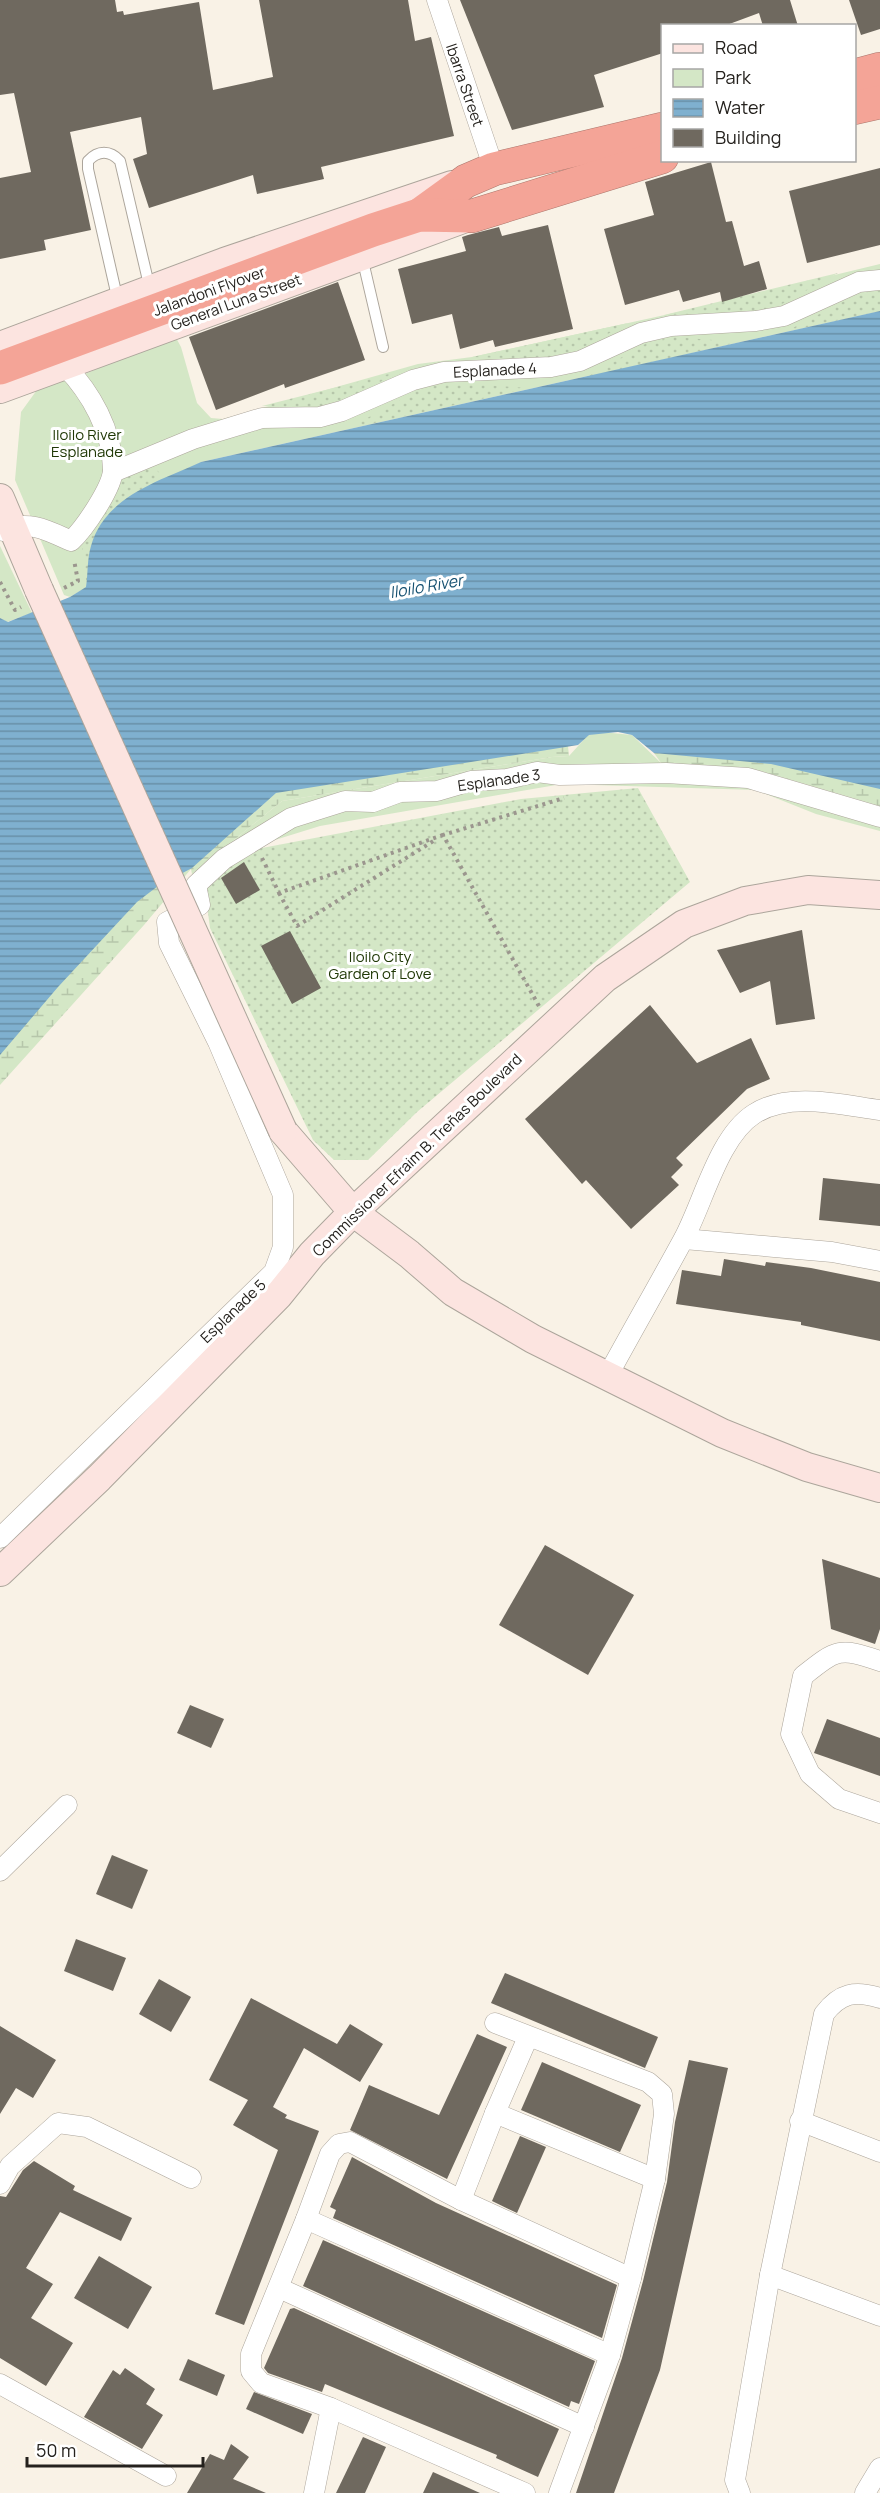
<svg xmlns="http://www.w3.org/2000/svg" width="880" height="2493" font-family="Manrope,sans-serif">
<style>
.green{fill:#d4e7c6}
.wetland{fill:url(#wetland-marsh)}
.garden{fill:url(#garden-dots)}
.water{fill:url(#water-rules)}
.building{fill:#6f695f}
.lines{fill:none;stroke-linecap:round;stroke-linejoin:round}
.lane-casing{stroke:#aca59b;stroke-width:12}
.street-casing{stroke:#aca59b;stroke-width:21}
.secondary-casing{stroke:#aca59b;stroke-width:30}
.highway-casing{stroke:#ab766c;stroke-width:34}
.path{stroke:#9b968e;stroke-width:4;stroke-dasharray:3 4.5;stroke-linecap:butt}
.lane{stroke:#fff;stroke-width:10}
.street{stroke:#fff;stroke-width:20}
.secondary{stroke:#fce4e0;stroke-width:28}
.highway{stroke:#f4a497;stroke-width:33}
.secondary-bridge-casing{stroke:#aca59b;stroke-width:30;stroke-linecap:butt}
.secondary-bridge{stroke:#fce4e0;stroke-width:28}
.labels{text-anchor:middle;dominant-baseline:central;stroke-width:6;stroke-linejoin:round;paint-order:stroke}
.street-label{font-size:15px;fill:#24211d;stroke:#fff}
.park-label{font-size:15px;fill:#203806;stroke:#fff}
.water-label{font-size:16px;font-style:italic;fill:#165171;stroke:#fff}
</style>
<defs>
<pattern id="wetland-marsh" width="20" height="14" patternUnits="userSpaceOnUse" patternTransform="scale(1.5)"><rect width="20" height="14" fill="#d4e7c6"/><path d="M1 5h8M5 5V1M11 12h8M15 12V8" fill="none" stroke="#b6c6aa"/></pattern>
<pattern id="garden-dots" width="8" height="8" patternUnits="userSpaceOnUse" patternTransform="scale(1.5)"><rect width="8" height="8" fill="#d4e7c6"/><path d="M2 2h.1M6 6h.1" fill="none" stroke="#b6c6aa" stroke-width="1.8" stroke-linecap="round"/></pattern>
<pattern id="water-rules" width="6" height="5" patternUnits="userSpaceOnUse" patternTransform="scale(1.5)"><rect width="6" height="5" fill="#7fb0cf"/><path d="M0 2.5h6" fill="none" stroke="#688fa7"/></pattern>
</defs>
<rect width="100%" height="100%" fill="#f9f2e6"/>
<g class="green">
<path d="M 880,264 L 880,311 L 201,462 L 194,466 L 87,587 L 70,597 L 64,595 L 15,480 L 21,412 L 42,383 L 85,374 L 175,336 L 181,347 L 197,403 L 211,418 L 223,419 L 418,364 L 472,357 L 706,306 Z"/>
<path d="M 0,546 L 32,613 L 7,622 L 0,618 Z"/>
<path d="M 602,732 L 632,735 L 661,763 L 764,772 L 880,806 L 880,831 L 816,814 L 756,790 L 562,784 L 320,826 L 233,853 L 196,891 L 192,874 L 282,801 L 552,757 L 569,756 L 588,735 Z"/>
</g>
<g class="wetland">
<path d="M 563,738 L 568,746 L 569,756 L 552,757 L 282,801 L 192,874 L 191,869 L 144,925 L 0,1085 L 0,901 L 189,804 Z"/>
<path d="M 661,738 L 880,765 L 880,806 L 764,772 L 661,763 L 654,753 Z"/>
</g>
<g class="garden">
<path d="M 838,273 L 780,305 L 755,312 L 664,315 Z"/>
<path d="M 880,291 L 880,311 L 785,332 L 860,293 Z"/>
<path d="M 628,323 L 576,351 L 546,359 L 472,357 Z"/>
<path d="M 673,337 L 739,342 L 587,377 L 647,343 Z"/>
<path d="M 401,371 L 340,403 L 319,409 L 262,406 Z"/>
<path d="M 445,383 L 530,388 L 347,429 L 417,391 Z"/>
<path d="M 151,463 L 163,477 L 144,486 L 87,587 L 81,541 L 121,475 Z"/>
<path d="M 638,788 L 690,882 L 417,1112 L 368,1160 L 334,1160 L 313,1140 L 210,928 L 204,882 L 236,853 L 521,799 Z"/>
</g>
<path class="water" d="M 880,311 L 880,789 L 771,764 L 654,753 L 632,735 L 618,732 L 589,735 L 578,745 L 276,793 L 192,868 L 158,886 L 137,902 L 58,987 L 0,1055 L 0,618 L 8,622 L 70,597 L 86,587 C 88,574 87,559 91,546 C 105,496 160,481 201,462 Z"/>
<g class="building">
<path d="M 0,0 L 115,0 L 117,12 L 123,11 L 124,15 L 199,2 L 213,90 L 273,77 L 259,0 L 408,0 L 415,41 L 431,37 L 454,136 L 321,167 L 324,179 L 257,194 L 253,175 L 149,208 L 133,159 L 147,154 L 141,117 L 70,132 L 91,230 L 44,240 L 46,250 L 0,259 L 0,178 L 31,172 L 14,93 L 0,95 Z"/>
<path d="M 460,0 L 790,0 L 798,26 L 763,26 L 759,13 L 724,26 L 663,26 L 663,53 L 594,75 L 604,107 L 512,130 Z"/>
<path d="M 849,0 L 880,0 L 880,29 L 861,35 Z"/>
<path d="M 711,162 L 726,222 L 732,221 L 744,266 L 759,261 L 767,289 L 722,302 L 720,292 L 683,302 L 679,290 L 625,305 L 604,229 L 654,215 L 645,182 Z"/>
<path d="M 880,168 L 880,245 L 807,263 L 789,191 Z"/>
<path d="M 548,225 L 573,329 L 495,347 L 493,340 L 460,349 L 452,314 L 412,324 L 398,269 L 466,251 L 462,237 L 468,235 L 499,227 L 502,236 Z"/>
<path d="M 338,282 L 365,360 L 285,388 L 284,384 L 216,410 L 189,337 Z"/>
<path d="M 244,862 L 260,890 L 236,904 L 221,878 Z"/>
<path d="M 802,930 L 815,1019 L 776,1025 L 770,981 L 740,993 L 717,950 Z"/>
<path d="M 290,931 L 321,988 L 292,1004 L 261,946 Z"/>
<path d="M 650,1005 L 697,1063 L 751,1038 L 770,1079 L 747,1089 L 676,1158 L 683,1165 L 671,1177 L 679,1185 L 631,1229 L 586,1180 L 582,1184 L 525,1119 Z"/>
<path d="M 823,1178 L 880,1184 L 880,1226 L 819,1220 Z"/>
<path d="M 724,1259 L 765,1266 L 766,1262 L 811,1268 L 880,1282 L 880,1341 L 801,1325 L 801,1322 L 676,1304 L 682,1270 L 721,1276 Z"/>
<path d="M 545,1545 L 634,1595 L 588,1675 L 499,1625 Z"/>
<path d="M 822,1559 L 880,1578 L 880,1629 L 875,1644 L 831,1629 Z"/>
<path d="M 190,1705 L 224,1719 L 211,1748 L 177,1733 Z"/>
<path d="M 827,1719 L 880,1738 L 880,1776 L 814,1753 Z"/>
<path d="M 112,1855 L 148,1870 L 132,1909 L 96,1894 Z"/>
<path d="M 76,1939 L 126,1958 L 113,1991 L 64,1971 Z"/>
<path d="M 505,1973 L 658,2037 L 645,2068 L 491,2003 Z"/>
<path d="M 159,1979 L 191,1997 L 171,2032 L 139,2014 Z"/>
<path d="M 251,1998 L 337,2044 L 350,2024 L 383,2044 L 360,2082 L 304,2048 L 273,2107 L 287,2115 L 285,2118 L 319,2131 L 244,2325 L 215,2314 L 278,2150 L 233,2125 L 248,2100 L 209,2080 Z"/>
<path d="M 0,2026 L 56,2060 L 33,2098 L 16,2088 L 0,2114 Z"/>
<path d="M 477,2034 L 507,2047 L 447,2179 L 350,2130 L 369,2085 L 439,2115 Z"/>
<path d="M 689,2060 L 728,2068 L 660,2370 L 614,2493 L 576,2493 L 622,2358 L 643,2281 L 667,2182 L 675,2122 Z"/>
<path d="M 542,2062 L 641,2105 L 620,2152 L 521,2110 Z"/>
<path d="M 520,2136 L 546,2147 L 517,2213 L 492,2201 Z"/>
<path d="M 352,2157 L 436,2203 L 617,2285 L 602,2338 L 333,2218 L 336,2210 L 330,2207 Z"/>
<path d="M 34,2161 L 75,2186 L 73,2190 L 132,2218 L 121,2241 L 60,2212 L 26,2268 L 53,2284 L 31,2318 L 73,2343 L 46,2386 L 0,2358 L 0,2196 L 6,2197 L 23,2170 Z"/>
<path d="M 323,2240 L 595,2361 L 579,2404 L 571,2401 L 569,2407 L 303,2286 Z"/>
<path d="M 99,2256 L 152,2287 L 128,2329 L 74,2298 Z"/>
<path d="M 294,2308 L 559,2429 L 538,2477 L 496,2458 L 497,2455 L 325,2384 L 322,2392 L 268,2373 L 264,2368 L 290,2309 Z"/>
<path d="M 188,2359 L 225,2375 L 217,2396 L 179,2380 Z"/>
<path d="M 125,2368 L 155,2389 L 146,2404 L 163,2415 L 142,2449 L 84,2417 L 113,2370 L 120,2375 Z"/>
<path d="M 254,2392 L 312,2414 L 303,2434 L 246,2409 Z"/>
<path d="M 363,2437 L 386,2447 L 365,2493 L 336,2493 Z"/>
<path d="M 231,2444 L 249,2457 L 233,2479 L 266,2493 L 187,2493 L 210,2454 L 224,2460 Z"/>
<path d="M 433,2472 L 480,2493 L 423,2493 Z"/>
</g>
<g class="lines">
<defs>
<g id="lane">
<path d="M 362,257 L 383,347"/>
<path d="M 118,301 L 88,169 L 88,161 C 98,150 110,150 120,161 L 150,289"/>
</g>
<g id="street">
<path d="M 437,0 L 494,169"/>
<path d="M 113,472 L 193,439 L 262,418 L 320,417 L 342,411 L 413,380 L 444,372 L 551,367 L 580,361 L 641,333 L 671,326 L 756,321 L 784,316 L 859,282 L 880,280"/>
<path d="M 3,531 C 28,519 49,531 71,541 C 84,529 113,487 113,469 C 112,430 91,393 65,366"/>
<path d="M 684,1239 L 832,1252 L 880,1261"/>
<path d="M 607,1377 C 632,1331 658,1286 683,1240 C 703,1204 718,1137 754,1114 C 789,1091 842,1105 880,1110"/>
<path d="M 0,1538 L 274,1272 L 283,1247 L 283,1195 L 218,1042 L 169,943 L 167,922 L 200,905 L 196,885 L 224,859 L 291,818 L 345,801 L 373,802 L 400,792 L 437,791 L 471,781 L 507,779 L 537,772 L 560,775 L 666,773 L 748,778 L 880,817"/>
<path d="M 880,1661 C 839,1647 837,1649 803,1676 L 791,1734 L 810,1774 L 839,1799 L 880,1813"/>
<path d="M 0,1871 L 67,1805"/>
<path d="M 495,2023 L 648,2082 L 662,2094 L 664,2114 L 655,2179 L 631,2278 L 610,2355 L 559,2493"/>
<path d="M 495,2113 L 528,2037"/>
<path d="M 800,2121 L 880,2152"/>
<path d="M 0,2184 L 10,2166 L 58,2123 L 87,2127 L 191,2178"/>
<path d="M 461,2200 L 495,2113 L 655,2179"/>
<path d="M 306,2219 L 610,2355"/>
<path d="M 770,2275 L 880,2316"/>
<path d="M 279,2288 L 584,2427"/>
<path d="M 0,2384 L 166,2476"/>
<path d="M 314,2493 L 331,2408"/>
<path d="M 525,2493 L 331,2408 L 261,2383 L 251,2371 L 251,2354 L 306,2219 L 330,2154 L 339,2144 L 350,2142 L 461,2200 L 631,2278"/>
<path d="M 740,2493 L 735,2480 L 770,2275 L 824,2014 C 840,1993 855,1990 880,1998"/>
<path d="M 865,2493 L 880,2468"/>
</g>
<g id="secondary">
<path d="M 0,346 L 224,262 L 452,185"/>
<path d="M 0,389 L 463,219"/>
<path d="M 0,498 L 39,590"/>
<path d="M 283,1131 L 353,1212 L 409,1254 L 453,1292 L 533,1339 L 722,1433 L 807,1467 L 880,1488"/>
<path d="M 0,1572 L 99,1478 L 278,1296 L 312,1254 L 353,1212 L 605,978 L 684,924 L 745,901 L 808,890 L 880,895"/>
</g>
<g id="highway">
<path d="M 854,76 L 880,69"/>
<path d="M 854,108 L 880,102"/>
<path d="M 419,215 L 466,181 L 494,169 L 662,129"/>
<path d="M 0,368 L 373,230 L 419,215 L 472,216 L 662,157"/>
</g>
</defs>
<use href="#lane" class="lane-casing"/>
<use href="#street" class="street-casing"/>
<use href="#secondary" class="secondary-casing"/>
<use href="#highway" class="highway-casing"/>
<g class="path">
<path d="M 0,582 L 15,610 L 21,607"/>
<path d="M 64,588 L 78,581 L 74,560"/>
<path d="M 262,858 L 279,893 L 443,835"/>
<path d="M 279,893 L 297,926 L 435,840"/>
<path d="M 539,1006 L 443,835 L 564,798"/>
</g>
<use href="#lane" class="lane"/>
<use href="#street" class="street"/>
<use href="#secondary" class="secondary"/>
<use href="#highway" class="highway"/>
<defs>
<path id="secondary-bridge" d="M 39,590 L 283,1131"/>
</defs>
<use href="#secondary-bridge" class="secondary-bridge-casing"/>
<use href="#secondary-bridge" class="secondary-bridge"/>
</g>
<g class="labels">
<g class="street-label">
<text transform="translate(465 85) rotate(71)">Ibarra Street</text>
<text transform="translate(209 291) rotate(-20)">Jalandoni Flyover</text>
<text transform="translate(236 302) rotate(-20)">General Luna Street</text>
<text transform="translate(495 370) rotate(-3)">Esplanade 4</text>
<text transform="translate(499 780) rotate(-8)">Esplanade 3</text>
<text transform="translate(417 1155) rotate(-44)">Commissioner Efraim B. Treñas Boulevard</text>
<text transform="translate(233 1311) rotate(-44)">Esplanade 5</text>
</g>
<g class="park-label">
<text x="87" y="434">Iloilo River<tspan x="87" dy="17">Esplanade</tspan></text>
<text x="380" y="956">Iloilo City<tspan x="380" dy="17">Garden of Love</tspan></text>
</g>
<g class="water-label">
<text transform="translate(426 586) rotate(-10)">Iloilo River</text>
</g>
</g>
<rect x="661" y="24" width="195" height="138" fill="#ffffff" stroke="#a7a6a5" stroke-width="1.5"/>
<rect x="673" y="44" width="30" height="9" fill="#fce4e0" stroke="#a7a6a5" stroke-width="1.5"/>
<text x="715" y="54" font-size="18" fill="#24211d">Road</text>
<rect x="673" y="69" width="30" height="18" fill="#d4e7c6" stroke="#a7a6a5" stroke-width="1.5"/>
<text x="715" y="84" font-size="18" fill="#24211d">Park</text>
<rect x="673" y="99" width="30" height="18" fill="url(#water-rules)" stroke="#a7a6a5" stroke-width="1.5"/>
<text x="715" y="114" font-size="18" fill="#24211d">Water</text>
<rect x="673" y="129" width="30" height="18" fill="#6f695f" stroke="#a7a6a5" stroke-width="1.5"/>
<text x="715" y="144" font-size="18" fill="#24211d">Building</text>
<path d="M27 2457v9h176v-9" fill="none" stroke="#24211d" stroke-width="3"/>
<text x="36" y="2457" font-size="18" fill="#24211d" stroke="#ffffff" stroke-width="4.5" paint-order="stroke">50 m</text>
</svg>
